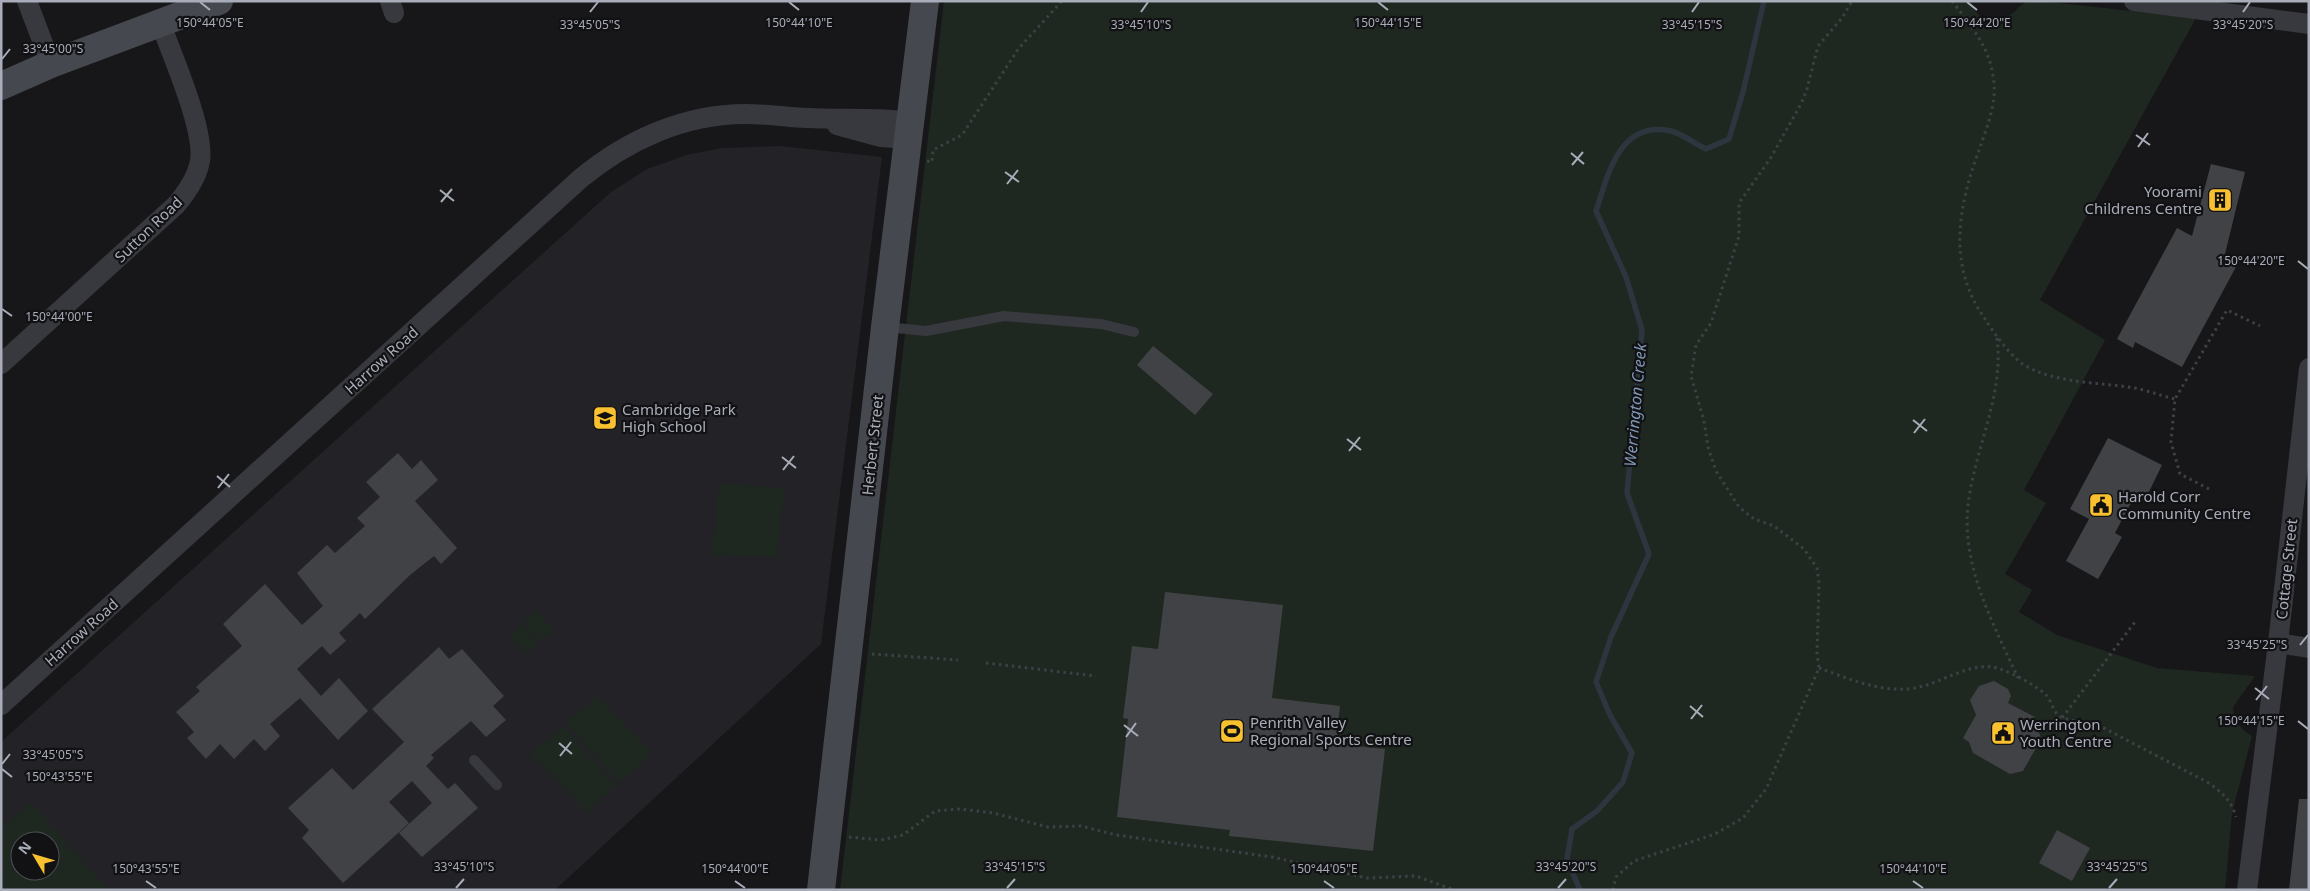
<svg xmlns="http://www.w3.org/2000/svg" width="2310" height="891" font-family="'Noto Sans',sans-serif">
<style>
.built{fill:#232327;fill-rule:evenodd}
.green{fill:#1f2820;fill-rule:evenodd}
.lines{fill:none;stroke-linecap:round;stroke-linejoin:round}
.stream{stroke:#2d353e;stroke-width:5.5}
.building{fill:#414246}
.path{stroke:#3e4046;stroke-width:3;stroke-dasharray:2.5 4;stroke-linecap:butt}
.lane{stroke:#38393f;stroke-width:10}
.street{stroke:#38393f;stroke-width:20}
.secondary{stroke:#46484f;stroke-width:28}
.ticks{fill:none;stroke:#a9adba;stroke-width:2}
.labels{text-anchor:middle;dominant-baseline:central;stroke-width:4.5;stroke-linejoin:round;paint-order:stroke}
.poi-label{font-size:15px;fill:#a9adba;stroke:#121214;text-anchor:start}
.street-label{font-size:15px;fill:#a9adba;stroke:#121214}
.water-label{font-size:16px;font-style:italic;fill:#7f99b6;stroke:#121214}
.ticks-label{font-size:12px;text-anchor:middle;fill:#a9adba;stroke:#121214;stroke-width:4.5;stroke-linejoin:round;paint-order:stroke}
</style>
<rect width="100%" height="100%" fill="#171719"/>
<path class="built" d="M 780,146 L 882,157 L 821,644 L 555,890 L 1,890 L 1,742 L 611,192 L 647,169 L 690,154 L 723,148 ZM 20,841 L 50,841 L 50,871 L 20,871 Z"/>
<g class="green">
<path d="M 944,1 L 1970,1 C 1976,21 1996,25 2012,14 C 2016,11 2019,6 2024,3 C 2029,1 2035,1 2040,1 L 2196,18 L 2040,300 L 2105,340 L 2024,490 L 2046,503 L 2005,574 L 2032,590 L 2019,612 L 2057,635 L 2157,668 L 2255,676 L 2233,707 C 2235,722 2239,728 2252,736 L 2232,813 L 2225,890 L 840,890 Z"/>
<path d="M 719,483 L 784,488 L 777,558 L 712,554 Z"/>
<path d="M 536,611 L 553,630 L 540,641 L 523,623 Z"/>
<path d="M 521,624 L 539,643 L 526,655 L 509,636 Z"/>
<path d="M 597,695 L 652,754 L 620,783 L 565,723 Z"/>
<path d="M 562,726 L 617,785 L 587,813 L 531,754 Z"/>
<path d="M 31,802 L 42,815 L 109,890 L 1,890 L 1,829 ZM 20,841 L 50,841 L 50,871 L 20,871 Z"/>
</g>
<g class="lines">
<path class="stream" d="M 1580,890 L 1567,859 L 1572,829 L 1597,811 L 1623,782 L 1632,753 L 1610,715 L 1596,682 L 1611,637 L 1649,554 L 1627,493 L 1642,330 L 1626,277 L 1596,211 C 1608,175 1619,120 1671,131 C 1683,134 1695,144 1706,149 L 1729,139 L 1743,92 L 1764,1"/>
</g>
<g class="building">
<path d="M 2211,164 L 2245,172 L 2224,258 L 2237,265 L 2182,367 L 2135,342 L 2133,348 L 2117,339 L 2177,228 L 2192,236 Z"/>
<path d="M 1153,346 L 1213,394 L 1195,415 L 1137,365 Z"/>
<path d="M 2108,438 L 2162,465 L 2144,502 L 2134,497 L 2115,533 L 2122,537 L 2098,579 L 2066,561 L 2089,519 L 2070,509 Z"/>
<path d="M 398,453 L 412,469 L 421,460 L 438,480 L 415,501 L 457,548 L 441,564 L 434,556 L 410,575 L 365,619 L 360,613 L 339,633 L 346,641 L 330,655 L 322,646 L 297,669 L 321,696 L 339,678 L 368,711 L 338,740 L 300,698 L 270,724 L 280,736 L 265,751 L 254,739 L 234,759 L 220,744 L 206,759 L 187,738 L 194,732 L 176,712 L 200,691 L 196,687 L 242,646 L 223,624 L 265,584 L 302,625 L 323,606 L 297,573 L 327,545 L 335,553 L 365,526 L 357,518 L 380,497 L 366,482 Z"/>
<path d="M 1165,592 L 1283,605 L 1272,698 L 1340,706 L 1336,744 L 1385,749 L 1373,851 L 1229,836 L 1230,830 L 1117,817 L 1128,719 L 1123,718 L 1132,646 L 1158,649 Z"/>
<path d="M 439,647 L 449,659 L 462,649 L 504,696 L 493,706 L 506,720 L 486,737 L 471,721 L 431,755 L 434,758 L 426,766 L 448,789 L 455,783 L 478,808 L 422,857 L 399,833 L 432,803 L 412,781 L 389,802 L 409,823 L 343,883 L 302,838 L 309,830 L 288,808 L 332,768 L 353,790 L 404,742 L 372,709 Z"/>
<path d="M 1994,681 L 2008,689 L 2011,696 L 2008,703 L 2035,717 L 2041,739 L 2023,771 L 2010,774 L 1973,753 L 1969,742 L 1963,738 L 1976,715 L 1970,700 L 1979,686 Z"/>
<path d="M 2299,799 L 2309,799 L 2309,890 L 2289,890 Z"/>
<path d="M 2057,830 L 2090,848 L 2072,881 L 2039,863 Z"/>
</g>
<g class="lines">
<g class="path">
<path d="M 1952,1 C 1970,25 1989,46 1993,76 C 1998,101 1987,127 1979,150 C 1958,208 1947,265 1985,319 C 1994,333 2010,356 2024,365 C 2057,384 2099,382 2135,388 C 2149,391 2162,396 2175,399"/>
<path d="M 927,161 L 932,162 L 933,150 L 962,135 L 1019,48 L 1062,1"/>
<path d="M 1997,338 C 2004,393 1977,444 1969,498 C 1959,562 1992,621 2018,678"/>
<path d="M 2209,489 L 2180,474 L 2171,442 L 2175,399 L 2227,310 L 2260,326"/>
<path d="M 872,654 L 958,660"/>
<path d="M 986,663 L 1096,676"/>
<path d="M 1819,668 C 1849,679 1886,695 1919,687 C 1943,682 1967,664 1992,667 C 2004,668 2038,686 2046,695 C 2052,701 2053,713 2061,717 C 2071,722 2086,720 2098,725 L 2207,782 C 2222,792 2231,800 2236,817"/>
<path d="M 2038,727 L 2062,718 L 2135,622"/>
<path d="M 849,837 L 881,840 L 903,835 L 935,811 L 960,809 L 993,813 L 1048,827 L 1081,826 L 1116,835 L 1272,857 L 1367,878 L 1416,876 L 1454,890"/>
<path d="M 1613,890 L 1616,877 L 1634,861 L 1715,834 L 1743,818 L 1766,789 L 1819,668 L 1817,653 L 1819,583 L 1817,568 L 1804,549 L 1774,526 L 1754,519 L 1739,507 L 1716,471 L 1708,447 L 1704,421 L 1691,376 L 1696,345 L 1711,323 L 1739,236 L 1739,203 L 1770,159 L 1801,104 L 1807,89 L 1818,46 L 1842,18 L 1852,1"/>
</g>
<g class="lane">
<path d="M 886,327 L 926,331 L 1004,316 L 1101,324 L 1134,332"/>
<path d="M 474,760 L 497,785"/>
</g>
<g class="street">
<path d="M 27,1 L 51,64"/>
<path d="M 390,1 L 394,13"/>
<path d="M 2134,1 L 2309,24"/>
<path d="M 837,125 L 881,137 L 908,139"/>
<path d="M 1,364 L 176,205 C 187,192 197,178 200,161 C 205,129 172,56 161,24"/>
<path d="M 2278,643 L 2309,648"/>
<path d="M 1,705 L 580,179 C 627,140 684,114 746,114 C 767,114 787,117 807,118 C 842,120 876,117 910,122"/>
<path d="M 2247,890 L 2278,643 L 2309,368"/>
</g>
<g class="secondary">
<path d="M 1,86 L 51,64 L 219,1"/>
<path d="M 821,890 L 885,327 L 925,1"/>
</g>
</g>
<path class="ticks" d="M 200,2 L 210,10M 789,2 L 799,10M 1378,2 L 1388,10M 1967,2 L 1977,10M 590,12 L 598,2M 1141,12 L 1148,2M 1692,12 L 1699,2M 2243,12 L 2250,2M 2,59 L 10,49M 2136,135 L 2150,145M 2138,147 L 2148,133M 1571,153 L 1584,164M 1572,165 L 1583,152M 1005,172 L 1019,182M 1007,184 L 1018,170M 440,190 L 454,201M 441,202 L 452,189M 2298,261 L 2308,269M 2,309 L 12,316M 1913,420 L 1927,431M 1914,433 L 1925,419M 1347,439 L 1361,450M 1349,451 L 1360,437M 782,457 L 796,468M 783,470 L 794,456M 217,476 L 230,487M 218,488 L 229,474M 2300,645 L 2308,635M 2255,688 L 2269,699M 2256,700 L 2267,686M 1690,706 L 1703,717M 1691,719 L 1702,705M 2298,721 L 2308,729M 1124,725 L 1138,736M 1126,737 L 1136,723M 559,743 L 572,754M 560,756 L 571,742M 2,764 L 10,754M 2,769 L 12,777M 146,881 L 156,888M 735,881 L 745,888M 1324,881 L 1334,888M 1913,881 L 1923,888M 456,888 L 464,879M 1007,888 L 1015,879M 1558,888 L 1566,879M 2109,888 L 2117,879"/>
<defs>
<symbol id="building-square" viewBox="-11 -11 22 22"><rect x="-9" y="-9" width="18" height="18" rx="4" fill="#f9c030" stroke="#121214"/><path d="M-4-6H4V6H1V3H-1V6H-4ZM-2.5-4.3h1.7v1.8h-1.7ZM.8-4.3h1.7v1.8H.8ZM-2.5-1h1.7V.8h-1.7ZM.8-1h1.7V.8H.8Z" fill="#111"/></symbol>
<symbol id="school-square" viewBox="-11 -11 22 22"><rect x="-9" y="-9" width="18" height="18" rx="4" fill="#f9c030" stroke="#121214"/><path d="M0-5L7-2L0 1L-7-2ZM-4 1L0 2.5L4 1V4Q0 6-4 4Z" fill="#111"/></symbol>
<symbol id="civic-square" viewBox="-11 -11 22 22"><rect x="-9" y="-9" width="18" height="18" rx="4" fill="#f9c030" stroke="#121214"/><path d="M-.6-6.5H3V-4.5H.6V-3L4-1V1h2V6H-6V1h2V-1L-.6-3ZM-1.2 2.5V6h2.4V2.5Z" fill="#111"/></symbol>
<symbol id="stadium-square" viewBox="-11 -11 22 22"><rect x="-9" y="-9" width="18" height="18" rx="4" fill="#f9c030" stroke="#121214"/><path d="M0-5a6.5 5 0 1 0 0 10a6.5 5 0 1 0 0-10ZM-3.5-1.8h7v3.6h-7Z" fill="#111"/></symbol>
</defs>
<g fill-rule="evenodd">
<use href="#building-square" x="2206" y="186" width="28" height="28"/>
<use href="#school-square" x="591" y="404" width="28" height="28"/>
<use href="#civic-square" x="2087" y="491" width="28" height="28"/>
<use href="#stadium-square" x="1218" y="717" width="28" height="28"/>
<use href="#civic-square" x="1989" y="719" width="28" height="28"/>
</g>
<g class="labels">
<g class="poi-label">
<text x="2202" y="191" text-anchor="end">Yoorami<tspan x="2202" dy="17">Childrens Centre</tspan></text>
<text x="622" y="409">Cambridge Park<tspan x="622" dy="17">High School</tspan></text>
<text x="2118" y="496">Harold Corr<tspan x="2118" dy="17">Community Centre</tspan></text>
<text x="1250" y="722">Penrith Valley<tspan x="1250" dy="17">Regional Sports Centre</tspan></text>
<text x="2020" y="724">Werrington<tspan x="2020" dy="17">Youth Centre</tspan></text>
</g>
<g class="street-label">
<text transform="translate(148 229) rotate(-44)">Sutton Road</text>
<text transform="translate(381 360) rotate(-42)">Harrow Road</text>
<text transform="translate(872 445) rotate(-84)">Herbert Street</text>
<text transform="translate(2286 569) rotate(-84)">Cottage Street</text>
<text transform="translate(81 632) rotate(-42)">Harrow Road</text>
</g>
<g class="water-label">
<text transform="translate(1635 405) rotate(-85)">Werrington Creek</text>
</g>
</g>
<g class="ticks-label">
<text x="210" y="27">150°44'05"E</text>
<text x="799" y="27">150°44'10"E</text>
<text x="1388" y="27">150°44'15"E</text>
<text x="1977" y="27">150°44'20"E</text>
<text x="590" y="29">33°45'05"S</text>
<text x="1141" y="29">33°45'10"S</text>
<text x="1692" y="29">33°45'15"S</text>
<text x="2243" y="29">33°45'20"S</text>
<text x="53" y="53">33°45'00"S</text>
<text x="2251" y="265">150°44'20"E</text>
<text x="59" y="321">150°44'00"E</text>
<text x="2257" y="649">33°45'25"S</text>
<text x="2251" y="725">150°44'15"E</text>
<text x="53" y="759">33°45'05"S</text>
<text x="59" y="781">150°43'55"E</text>
<text x="464" y="871">33°45'10"S</text>
<text x="1015" y="871">33°45'15"S</text>
<text x="1566" y="871">33°45'20"S</text>
<text x="2117" y="871">33°45'25"S</text>
<text x="146" y="873">150°43'55"E</text>
<text x="735" y="873">150°44'00"E</text>
<text x="1324" y="873">150°44'05"E</text>
<text x="1913" y="873">150°44'10"E</text>
</g>
<rect width="2310" height="891" fill="none" stroke="#a9adba" stroke-width="5"/>
<g transform="translate(35 856) rotate(308)"><circle r="24" fill="#121214" stroke="#4e5056"/>
<path d="M0-4L9 19L0 12L-9 19Z" fill="#f9c030"/>
<text y="-8" font-size="14" font-weight="bold" text-anchor="middle" fill="#a9adba">N</text>
</g>
</svg>
